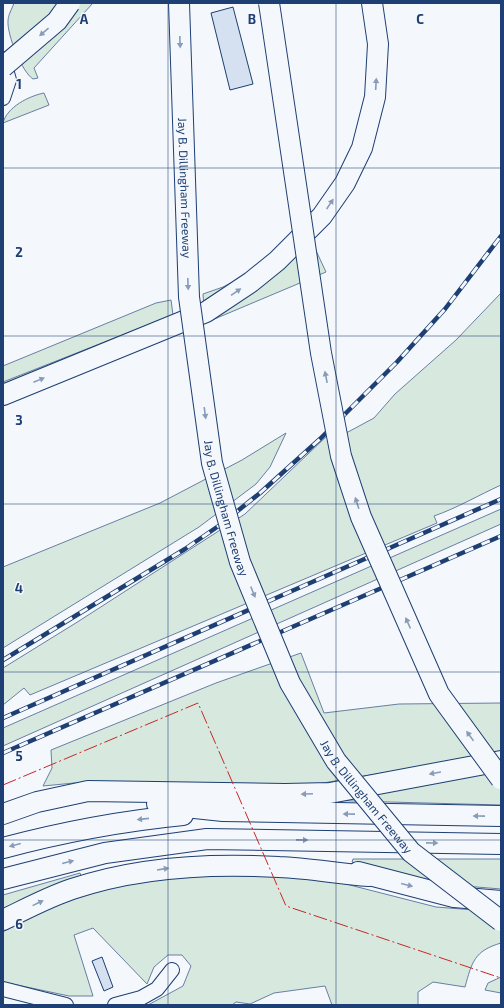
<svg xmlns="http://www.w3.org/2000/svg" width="504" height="1008" font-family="'Exo 2',sans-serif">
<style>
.green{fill:#d7e8df;stroke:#687fa3}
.building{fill:#d5e0f0;stroke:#1d3f73}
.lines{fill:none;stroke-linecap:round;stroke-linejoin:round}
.minor-casing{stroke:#1d3f73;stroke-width:16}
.highway-casing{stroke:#1d3f73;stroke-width:22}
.minor{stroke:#f4f7fb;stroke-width:14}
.highway{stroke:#f4f7fb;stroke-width:20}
.rail-casing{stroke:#1d3f73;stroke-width:4.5}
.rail{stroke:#f4f7fb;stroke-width:3;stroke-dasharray:9;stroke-linecap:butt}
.highway-bridge-casing{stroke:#1d3f73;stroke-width:22;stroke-linecap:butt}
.highway-bridge{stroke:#f4f7fb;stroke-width:20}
.power{stroke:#c62828;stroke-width:1;stroke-dasharray:14 3 2 3;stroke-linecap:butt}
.oneway{fill:#889bb7}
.grid{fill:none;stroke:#1d3f73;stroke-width:1;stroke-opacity:0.55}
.labels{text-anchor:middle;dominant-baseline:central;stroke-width:3;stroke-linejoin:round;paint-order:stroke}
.street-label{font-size:12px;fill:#1d3f73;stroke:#f4f7fb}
.grid-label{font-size:13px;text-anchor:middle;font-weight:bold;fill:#1d3f73;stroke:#f4f7fb;stroke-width:3;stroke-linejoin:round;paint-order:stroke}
</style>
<rect width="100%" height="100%" fill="#f4f7fb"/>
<g class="green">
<path d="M 14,3 L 93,3 L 34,68 L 38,78 L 33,79 C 22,72 7,35 8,21 C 8,15 12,9 14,3 Z"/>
<path d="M 44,93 L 49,105 L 3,123 C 7,107 29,96 44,93 Z"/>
<path d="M 312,242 L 326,272 L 205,323 L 203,294 L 223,287 Z"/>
<path d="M 501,293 L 501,485 C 479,495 457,508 434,516 L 437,523 L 30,695 L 24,688 L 3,705 L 3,668 L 79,621 L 245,514 L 329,434 L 348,432 L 374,418 L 395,394 L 456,340 Z"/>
<path d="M 171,300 L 173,315 L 3,382 L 3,366 L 156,303 Z"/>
<path d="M 286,433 L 270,467 L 256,484 L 199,527 L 3,648 L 3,567 L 160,503 L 242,460 Z"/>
<path d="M 501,509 L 501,524 L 3,746 L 3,728 Z"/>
<path d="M 301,653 L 324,713 L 399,704 L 501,703 L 501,753 L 317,784 L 106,783 L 74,783 L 43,786 L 52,768 L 51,750 L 216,683 Z"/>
<path d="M 501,769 L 501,805 L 315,800 Z"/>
<path d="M 353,859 L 501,859 L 501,889 L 440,884 L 419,880 L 352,862 Z"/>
<path d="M 255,870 L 342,883 L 436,907 L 501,912 L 501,943 C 474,951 472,962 465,987 L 433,982 L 418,992 L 418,1005 L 332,1005 L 325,986 L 274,993 L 250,1004 L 236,1002 L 232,1005 L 148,1005 L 183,986 L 191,966 L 182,955 L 168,955 L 154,967 L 147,984 L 93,928 L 74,935 L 93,996 L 69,996 L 3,982 L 3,932 L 37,911 L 71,896 L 137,878 Z"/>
<path d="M 80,873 L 81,876 L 57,884 L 3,909 L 3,895 Z"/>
<path d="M 501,977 L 501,993 L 485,990 L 488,983 Z"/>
</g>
<g class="building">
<path d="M 233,7 L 253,84 L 230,90 L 211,13 Z"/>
<path d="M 102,957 L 113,987 L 104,991 L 92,961 Z"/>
</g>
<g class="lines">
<defs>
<g id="minor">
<path d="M 3,59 L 9,80 L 3,98"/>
<path d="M 3,989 L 66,1005"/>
<path d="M 115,1005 L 141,998 L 157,989 L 172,970"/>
</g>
<g id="highway">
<path d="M 3,395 L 206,312 L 251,282 L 277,261 L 322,216 L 345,183 L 362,148 L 375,97 L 378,44 L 372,3"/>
<path d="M 157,804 L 223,811 L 501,816"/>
<path d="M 3,814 L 37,802 L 88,791 L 285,794 L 330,793 L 501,761"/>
<path d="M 3,848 C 63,832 122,821 183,815"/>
<path d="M 358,872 L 454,897 L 501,901"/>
<path d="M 3,879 L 105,853 L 207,839 L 501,844"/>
<path d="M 3,920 C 26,909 48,897 72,889 C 137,867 210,863 279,867 C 309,868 339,874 369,876"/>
</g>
</defs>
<use href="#minor" class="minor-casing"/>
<use href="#highway" class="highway-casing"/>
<use href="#minor" class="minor"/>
<use href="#highway" class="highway"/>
<defs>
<g id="rail">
<path d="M 3,660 L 185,549 L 220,525 L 260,493 L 320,439 L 397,362 L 445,309 L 501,236"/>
<path d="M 3,718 L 501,499"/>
<path d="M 3,753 L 501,536"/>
</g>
</defs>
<use href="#rail" class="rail-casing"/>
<use href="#rail" class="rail"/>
<defs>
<g id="highway-bridge">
<path id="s1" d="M 179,3 L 189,297 L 212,463 L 240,562 L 290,683 L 336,761 L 411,852 L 501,921"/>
<path d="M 269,3 L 321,353 L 341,456 L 361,517 L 439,694 L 501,779"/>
<path d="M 3,67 L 57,21 L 70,3"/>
</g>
</defs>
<use href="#highway-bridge" class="highway-bridge-casing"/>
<use href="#highway-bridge" class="highway-bridge"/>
<path class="power" d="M 3,785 L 198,703 L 286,906 L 501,978"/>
</g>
<defs><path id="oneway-solid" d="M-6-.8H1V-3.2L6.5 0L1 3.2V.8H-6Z"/></defs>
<g class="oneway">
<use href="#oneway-solid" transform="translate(44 32) rotate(140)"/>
<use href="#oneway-solid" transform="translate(180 42) rotate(88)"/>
<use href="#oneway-solid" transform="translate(376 84) rotate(-87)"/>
<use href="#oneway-solid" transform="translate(330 204) rotate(-56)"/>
<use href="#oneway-solid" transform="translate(188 284) rotate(88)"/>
<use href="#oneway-solid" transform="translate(236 292) rotate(-34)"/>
<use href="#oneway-solid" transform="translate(326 377) rotate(-101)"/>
<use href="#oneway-solid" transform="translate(39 380) rotate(-22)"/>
<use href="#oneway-solid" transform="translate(205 413) rotate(82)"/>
<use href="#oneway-solid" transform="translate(357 503) rotate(-108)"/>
<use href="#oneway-solid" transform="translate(253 592) rotate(68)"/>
<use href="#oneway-solid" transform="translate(408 623) rotate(-114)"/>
<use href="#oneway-solid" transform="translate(470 736) rotate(-126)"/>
<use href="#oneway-solid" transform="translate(435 773) rotate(170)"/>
<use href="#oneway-solid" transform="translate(307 794) rotate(178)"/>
<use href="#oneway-solid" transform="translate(349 814) rotate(-179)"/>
<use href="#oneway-solid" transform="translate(479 816) rotate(-179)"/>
<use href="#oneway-solid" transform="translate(143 819) rotate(174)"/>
<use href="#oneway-solid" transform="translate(302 840) rotate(1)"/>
<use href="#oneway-solid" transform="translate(432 843) rotate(1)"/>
<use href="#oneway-solid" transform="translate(15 845) rotate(165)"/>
<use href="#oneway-solid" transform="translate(68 862) rotate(-14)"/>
<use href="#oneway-solid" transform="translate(163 869) rotate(-9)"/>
<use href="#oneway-solid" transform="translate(407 885) rotate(14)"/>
<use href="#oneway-solid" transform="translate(38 903) rotate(-26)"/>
</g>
<path class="grid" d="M 168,3 L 168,1005M 336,3 L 336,1005M 3,168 L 501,168M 3,336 L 501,336M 3,504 L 501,504M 3,672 L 501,672M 3,840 L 501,840"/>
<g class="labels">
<g class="street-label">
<text stroke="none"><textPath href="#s1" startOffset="185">Jay B. Dillingham Freeway</textPath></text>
<text stroke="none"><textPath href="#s1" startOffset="509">Jay B. Dillingham Freeway</textPath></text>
<text stroke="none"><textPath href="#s1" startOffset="833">Jay B. Dillingham Freeway</textPath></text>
</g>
</g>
<g class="grid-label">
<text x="84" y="24">A</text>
<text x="252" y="24">B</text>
<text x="420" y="24">C</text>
<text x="19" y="89">1</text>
<text x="19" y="257">2</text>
<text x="19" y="425">3</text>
<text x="19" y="593">4</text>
<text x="19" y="761">5</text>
<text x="19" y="929">6</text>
</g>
<rect width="504" height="1008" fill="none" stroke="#1d3f73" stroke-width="8"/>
</svg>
